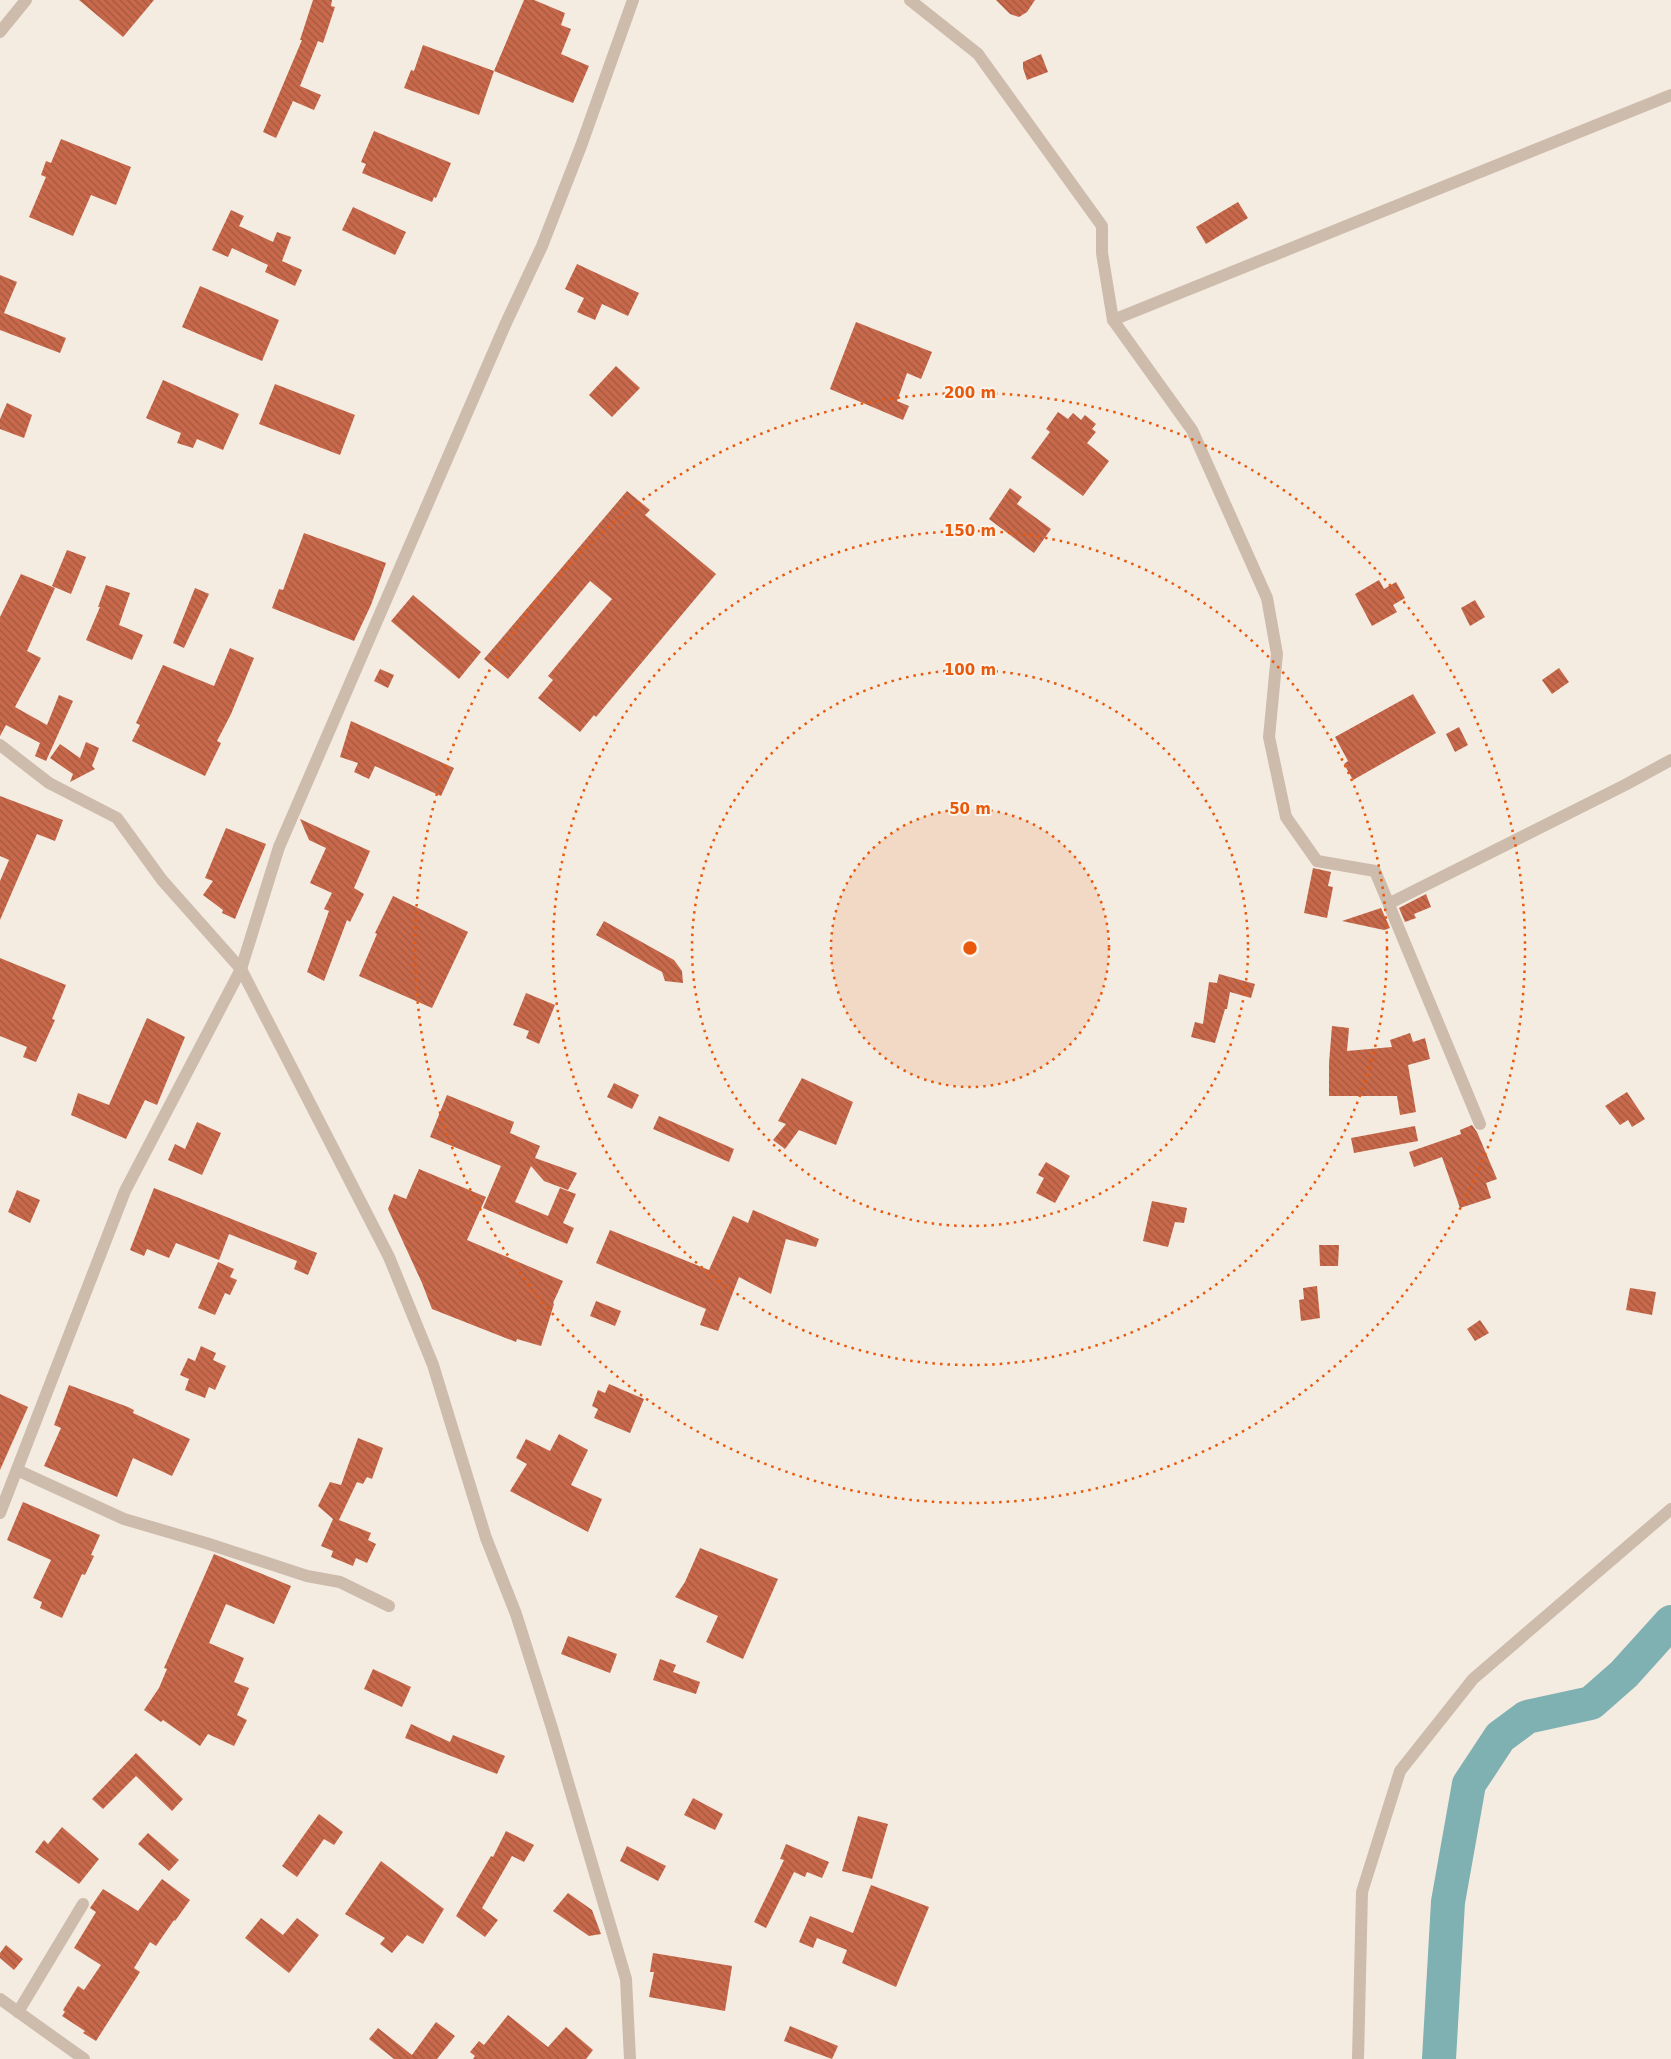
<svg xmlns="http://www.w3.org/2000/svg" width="1671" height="2059" font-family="'DejaVu Sans',sans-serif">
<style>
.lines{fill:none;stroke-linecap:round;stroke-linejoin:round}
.river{stroke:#7fb0b2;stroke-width:34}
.building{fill:url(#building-back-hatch)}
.minor{stroke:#cdbbac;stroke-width:12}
.ring{fill:none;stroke:#e8590c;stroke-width:2.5;stroke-dasharray:2.5 5}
.centre{fill:#e8590c;stroke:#fbf5ee;stroke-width:2.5}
.ring-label{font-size:15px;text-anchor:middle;font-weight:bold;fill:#e8590c;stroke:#fbf5ee;stroke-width:4;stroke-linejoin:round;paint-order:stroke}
</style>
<defs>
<pattern id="building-back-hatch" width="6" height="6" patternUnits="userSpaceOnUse" patternTransform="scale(1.25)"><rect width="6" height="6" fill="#c8694b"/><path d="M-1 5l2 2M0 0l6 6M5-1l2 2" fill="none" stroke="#a4573f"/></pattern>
</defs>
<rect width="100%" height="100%" fill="#f4ebe1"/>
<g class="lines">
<path class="river" d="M 1439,2059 L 1448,1902 L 1469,1784 L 1500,1737 L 1527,1717 L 1591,1703 L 1624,1674 L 1671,1622"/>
</g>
<g class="building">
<path d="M 79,0 L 154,0 L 123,37 Z"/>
<path d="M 313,0 L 332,0 L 331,6 L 335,7 L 323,43 L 318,41 L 300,86 L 321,95 L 314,110 L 293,101 L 276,138 L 263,132 L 302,40 L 300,40 Z"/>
<path d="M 524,0 L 534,0 L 565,13 L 561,25 L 571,29 L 561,54 L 589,66 L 573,103 L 494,71 Z"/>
<path d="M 996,0 L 1035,0 L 1027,12 L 1019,17 L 1010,14 Z"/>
<path d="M 423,45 L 494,71 L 479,115 L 404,88 L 411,70 L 414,71 Z"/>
<path d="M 1041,54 L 1048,72 L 1027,80 L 1023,68 L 1023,62 Z"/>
<path d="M 374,131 L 451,163 L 436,198 L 434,197 L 432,202 L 362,173 L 366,164 L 361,162 Z"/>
<path d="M 61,139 L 131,167 L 116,205 L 91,195 L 73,236 L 29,217 L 46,177 L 41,175 L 46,161 L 51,163 Z"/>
<path d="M 1238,202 L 1248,218 L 1206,244 L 1196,227 Z"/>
<path d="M 353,207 L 406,232 L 395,255 L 342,230 Z"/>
<path d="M 231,210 L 244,216 L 239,226 L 273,242 L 277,232 L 291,237 L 282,261 L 302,270 L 295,286 L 265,272 L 268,265 L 232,248 L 228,257 L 212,250 Z"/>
<path d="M 577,264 L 639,293 L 628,316 L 602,304 L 595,320 L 577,312 L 584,298 L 565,289 Z"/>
<path d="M 0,275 L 17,282 L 4,313 L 66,338 L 60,353 L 0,330 Z"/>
<path d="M 200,286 L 279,320 L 262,361 L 182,327 Z"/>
<path d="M 856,322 L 932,352 L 921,379 L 907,373 L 897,401 L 909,406 L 903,420 L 830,389 Z"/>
<path d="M 616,366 L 640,388 L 612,417 L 589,395 Z"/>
<path d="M 163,380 L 239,414 L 223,450 L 197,439 L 193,448 L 177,443 L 181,433 L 146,418 Z"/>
<path d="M 275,384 L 355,415 L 340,455 L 259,424 Z"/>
<path d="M 7,403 L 32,415 L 24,438 L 0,429 L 0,419 Z"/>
<path d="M 1058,412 L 1068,419 L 1073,413 L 1081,420 L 1085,415 L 1096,424 L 1092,429 L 1096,432 L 1087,443 L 1109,461 L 1083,496 L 1031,458 L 1050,432 L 1046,429 Z"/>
<path d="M 1010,488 L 1022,497 L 1017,504 L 1051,529 L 1034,553 L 989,519 Z"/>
<path d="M 627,491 L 650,510 L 645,515 L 716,574 L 596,717 L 594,715 L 580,732 L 538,698 L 553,680 L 548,676 L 612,599 L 590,581 L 508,679 L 484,659 Z"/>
<path d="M 304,533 L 386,563 L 371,605 L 354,641 L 272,608 L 279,589 L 283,590 Z"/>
<path d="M 67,550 L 86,557 L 71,594 L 52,586 Z"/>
<path d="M 21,574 L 55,588 L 27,651 L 41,658 L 15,707 L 47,725 L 59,695 L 73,701 L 46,761 L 35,756 L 40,743 L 6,725 L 0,736 L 0,617 Z"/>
<path d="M 1379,580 L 1384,589 L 1396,582 L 1405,598 L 1393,605 L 1397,612 L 1372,626 L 1355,594 Z"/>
<path d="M 106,585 L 130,593 L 119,625 L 143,635 L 132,660 L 86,640 L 100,607 L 98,607 Z"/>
<path d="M 195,588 L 209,594 L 184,648 L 173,643 Z"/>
<path d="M 413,595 L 481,652 L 459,679 L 391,621 Z"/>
<path d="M 1475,600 L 1485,617 L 1470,626 L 1461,608 Z"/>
<path d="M 230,648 L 254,658 L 231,714 L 217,741 L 221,743 L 205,776 L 132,741 L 140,725 L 136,723 L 163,665 L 214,686 Z"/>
<path d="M 1559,668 L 1569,682 L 1552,694 L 1542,680 Z"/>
<path d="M 380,669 L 394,675 L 388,688 L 374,681 Z"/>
<path d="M 1413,694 L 1436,733 L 1353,780 L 1344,764 L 1348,761 L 1335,737 Z"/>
<path d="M 351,721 L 454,768 L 441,796 L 375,766 L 369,779 L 354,772 L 358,763 L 340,757 Z"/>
<path d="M 1459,727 L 1468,745 L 1455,752 L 1446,734 Z"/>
<path d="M 86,742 L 99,748 L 92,766 L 95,769 L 70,782 L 73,774 L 50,758 L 60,744 L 80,758 Z"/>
<path d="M 0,796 L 63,820 L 55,841 L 37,834 L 0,920 L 0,881 L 9,860 L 0,856 Z"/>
<path d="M 300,819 L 370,851 L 354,888 L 364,894 L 350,922 L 347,920 L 324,981 L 307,972 L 329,911 L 324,909 L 332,893 L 310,883 L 326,848 L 309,840 Z"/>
<path d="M 226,828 L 266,844 L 235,919 L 222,913 L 223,910 L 203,895 L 213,881 L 205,878 Z"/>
<path d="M 1313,868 L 1331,872 L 1328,886 L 1333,887 L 1327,918 L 1304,913 Z"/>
<path d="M 1426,894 L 1431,907 L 1414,914 L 1416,918 L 1405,922 L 1399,908 Z"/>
<path d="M 393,896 L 468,932 L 432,1008 L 359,976 L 377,934 L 375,933 Z"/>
<path d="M 1381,908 L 1390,928 L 1384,930 L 1342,921 Z"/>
<path d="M 604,921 L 674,960 L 682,971 L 683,983 L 665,981 L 662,972 L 596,935 Z"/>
<path d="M 0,958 L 66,985 L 52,1019 L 55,1020 L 36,1062 L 23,1057 L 27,1047 L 0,1036 Z"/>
<path d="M 1219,974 L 1255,984 L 1251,998 L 1230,992 L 1227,1009 L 1225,1009 L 1215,1043 L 1191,1037 L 1195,1022 L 1203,1024 L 1209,982 L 1217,983 Z"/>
<path d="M 526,993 L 555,1005 L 539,1044 L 526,1038 L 529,1031 L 513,1025 Z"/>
<path d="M 147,1018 L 185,1037 L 157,1105 L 145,1100 L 126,1139 L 71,1115 L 78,1093 L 109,1105 Z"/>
<path d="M 1332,1026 L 1349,1028 L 1347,1051 L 1392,1047 L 1390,1040 L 1410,1033 L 1413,1042 L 1425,1038 L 1430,1059 L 1408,1065 L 1416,1112 L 1400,1115 L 1397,1096 L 1329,1096 L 1329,1063 Z"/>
<path d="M 802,1078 L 853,1102 L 836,1145 L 799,1130 L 785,1149 L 773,1140 L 786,1124 L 778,1121 Z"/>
<path d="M 614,1083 L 639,1095 L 632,1109 L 607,1097 Z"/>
<path d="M 1627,1092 L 1645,1119 L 1632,1127 L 1628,1120 L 1620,1125 L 1605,1106 Z"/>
<path d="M 447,1095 L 514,1122 L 510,1133 L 540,1146 L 535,1158 L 577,1173 L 568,1190 L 544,1181 L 531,1166 L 515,1202 L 548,1216 L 560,1188 L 576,1194 L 563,1223 L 574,1228 L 567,1244 L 483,1208 L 501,1166 L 430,1137 Z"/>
<path d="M 659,1116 L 734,1149 L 729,1162 L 653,1129 Z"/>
<path d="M 197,1122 L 221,1133 L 202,1175 L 168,1160 L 175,1144 L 185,1149 Z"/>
<path d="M 1472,1125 L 1477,1132 L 1497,1179 L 1486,1183 L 1491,1198 L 1460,1208 L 1442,1157 L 1414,1167 L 1409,1152 L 1461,1134 L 1460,1130 Z"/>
<path d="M 1415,1126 L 1418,1141 L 1354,1153 L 1351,1138 Z"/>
<path d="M 1046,1162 L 1070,1176 L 1055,1203 L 1036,1193 L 1044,1178 L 1038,1175 Z"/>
<path d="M 419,1169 L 486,1197 L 467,1240 L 563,1281 L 553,1303 L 554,1304 L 541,1346 L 517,1339 L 516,1342 L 432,1309 L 422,1283 L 388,1209 L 394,1194 L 406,1199 Z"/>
<path d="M 154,1188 L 317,1253 L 308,1275 L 294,1269 L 297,1261 L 229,1234 L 219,1260 L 176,1243 L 169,1258 L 147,1249 L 144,1256 L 130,1250 Z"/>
<path d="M 17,1190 L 40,1200 L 30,1223 L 8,1212 Z"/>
<path d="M 1152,1201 L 1187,1208 L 1184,1223 L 1175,1222 L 1168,1247 L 1143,1241 Z"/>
<path d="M 753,1210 L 819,1239 L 816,1247 L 786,1239 L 771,1294 L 739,1277 L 718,1331 L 700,1325 L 706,1309 L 596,1263 L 610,1230 L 709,1270 L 733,1216 L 748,1223 Z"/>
<path d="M 1319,1245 L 1339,1245 L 1338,1266 L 1320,1266 Z"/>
<path d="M 218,1262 L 234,1269 L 230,1277 L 237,1280 L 230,1295 L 225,1293 L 215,1315 L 198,1308 Z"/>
<path d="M 1317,1286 L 1320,1318 L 1301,1321 L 1299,1300 L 1304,1299 L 1303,1288 Z"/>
<path d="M 1630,1288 L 1656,1292 L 1652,1315 L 1626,1310 Z"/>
<path d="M 596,1301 L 621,1311 L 615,1326 L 590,1316 Z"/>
<path d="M 1480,1320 L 1489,1333 L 1475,1341 L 1467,1329 Z"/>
<path d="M 201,1346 L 216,1353 L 213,1360 L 226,1366 L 215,1390 L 209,1387 L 205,1398 L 185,1390 L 189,1379 L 180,1375 L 188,1358 L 195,1361 Z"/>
<path d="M 609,1384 L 644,1399 L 630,1433 L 594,1418 L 598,1409 L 592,1406 L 598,1390 L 605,1393 Z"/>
<path d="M 69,1385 L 128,1407 L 134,1410 L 133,1413 L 190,1439 L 172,1476 L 133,1458 L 117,1497 L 44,1466 L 61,1428 L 54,1425 Z"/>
<path d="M 0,1394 L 28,1407 L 0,1470 Z"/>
<path d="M 559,1434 L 588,1450 L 571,1485 L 602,1499 L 588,1532 L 510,1491 L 527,1464 L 516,1458 L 526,1439 L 550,1451 Z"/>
<path d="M 358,1438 L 383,1448 L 372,1479 L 367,1477 L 363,1484 L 357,1482 L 339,1520 L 371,1533 L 368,1540 L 376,1544 L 367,1563 L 356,1558 L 353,1566 L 331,1557 L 333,1551 L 321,1546 L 333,1519 L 318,1506 L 330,1482 L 341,1485 Z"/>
<path d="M 23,1502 L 100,1535 L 91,1555 L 94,1556 L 85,1575 L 82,1574 L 62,1618 L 40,1608 L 42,1602 L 33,1598 L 51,1560 L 7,1540 Z"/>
<path d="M 700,1548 L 778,1579 L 743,1659 L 706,1642 L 718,1616 L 675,1597 L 685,1582 Z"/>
<path d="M 214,1554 L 291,1586 L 274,1624 L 226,1604 L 209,1643 L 244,1658 L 234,1682 L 249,1688 L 237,1715 L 247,1720 L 234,1746 L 208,1734 L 200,1746 L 163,1720 L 161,1722 L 144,1710 L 159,1688 L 167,1669 L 164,1668 Z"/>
<path d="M 568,1636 L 617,1654 L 610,1673 L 561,1654 Z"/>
<path d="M 660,1659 L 676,1665 L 673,1672 L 700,1682 L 696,1694 L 653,1680 Z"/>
<path d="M 373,1669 L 411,1687 L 402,1707 L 364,1689 Z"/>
<path d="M 411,1724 L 450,1742 L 453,1735 L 505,1756 L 497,1774 L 405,1738 Z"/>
<path d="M 136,1753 L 183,1799 L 172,1811 L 136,1776 L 103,1809 L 92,1799 Z"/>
<path d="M 693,1798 L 723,1814 L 715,1830 L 684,1815 Z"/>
<path d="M 319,1814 L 343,1832 L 334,1845 L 324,1839 L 297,1877 L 282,1866 Z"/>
<path d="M 858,1816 L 888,1824 L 872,1879 L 842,1871 Z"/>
<path d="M 62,1827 L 99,1859 L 79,1884 L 35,1852 L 44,1840 L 48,1844 Z"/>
<path d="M 506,1831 L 534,1845 L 524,1862 L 512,1856 L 482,1908 L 498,1920 L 485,1937 L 456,1916 L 491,1856 L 493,1857 Z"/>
<path d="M 148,1833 L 179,1860 L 169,1871 L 138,1844 Z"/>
<path d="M 786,1844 L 829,1862 L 822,1878 L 807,1872 L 805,1877 L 794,1872 L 766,1928 L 754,1922 L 784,1860 L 780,1859 Z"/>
<path d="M 627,1846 L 666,1866 L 658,1881 L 620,1861 Z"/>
<path d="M 381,1861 L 444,1909 L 423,1944 L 407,1935 L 392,1953 L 380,1944 L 385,1938 L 345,1914 Z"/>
<path d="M 162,1879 L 190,1900 L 175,1921 L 174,1920 L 156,1946 L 150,1942 L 134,1968 L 140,1972 L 96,2041 L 83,2033 L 85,2031 L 62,2016 L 65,2012 L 63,2010 L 78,1986 L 84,1990 L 101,1965 L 74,1948 L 96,1912 L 90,1908 L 103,1889 L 138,1911 Z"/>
<path d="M 871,1885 L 929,1907 L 896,1987 L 842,1963 L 847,1950 L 817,1938 L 813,1948 L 799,1942 L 810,1916 L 853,1933 Z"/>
<path d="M 568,1893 L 592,1910 L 601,1934 L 589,1936 L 553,1911 Z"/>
<path d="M 261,1918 L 283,1935 L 297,1918 L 319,1935 L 289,1973 L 245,1938 Z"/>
<path d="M 6,1945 L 23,1959 L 14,1970 L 0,1958 L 0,1953 Z"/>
<path d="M 653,1953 L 732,1966 L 725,2011 L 649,1997 L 654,1972 L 650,1972 Z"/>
<path d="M 508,2015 L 548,2047 L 566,2027 L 593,2050 L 586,2059 L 473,2059 L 475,2056 L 470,2052 L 479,2041 L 484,2045 Z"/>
<path d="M 436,2022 L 455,2036 L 437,2059 L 394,2059 L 369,2039 L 378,2028 L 412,2055 Z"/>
<path d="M 790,2026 L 838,2046 L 832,2059 L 784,2041 Z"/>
</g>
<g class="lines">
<g class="minor">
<path d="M 910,0 L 978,54 L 1102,226 L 1102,253 L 1113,320 L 1192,430 L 1267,598 L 1277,654 L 1269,737 L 1286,817 L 1317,861 L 1375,871 L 1480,1124"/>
<path d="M 0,32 L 26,0"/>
<path d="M 1113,320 L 1671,95"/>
<path d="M 0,745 L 49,783 L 117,818 L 162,880 L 241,969 L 389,1257 L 433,1365 L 486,1538 L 516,1614 L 552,1728 L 626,1979 L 630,2059"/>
<path d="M 1390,903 L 1625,785 L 1671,760"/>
<path d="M 17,1470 L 124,1519 L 206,1543 L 307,1576 L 340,1582 L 389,1606"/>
<path d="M 0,1513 L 125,1191 L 241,969 L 279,847 L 506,323 L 542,246 L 581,146 L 633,0"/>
<path d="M 0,1999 L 84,2059"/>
<path d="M 18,2012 L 83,1904"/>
<path d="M 1358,2059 L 1362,1892 L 1400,1771 L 1473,1679 L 1671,1509"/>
</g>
</g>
<circle cx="970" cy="948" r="139" fill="#e8590c" fill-opacity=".12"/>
<g class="ring">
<circle cx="970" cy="948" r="139"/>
<circle cx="970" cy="948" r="278"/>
<circle cx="970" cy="948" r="417"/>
<circle cx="970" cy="948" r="555"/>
</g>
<circle cx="970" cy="948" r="8" class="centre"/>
<g class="ring-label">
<text x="970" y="398">200 m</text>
<text x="970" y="536">150 m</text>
<text x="970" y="675">100 m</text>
<text x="970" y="814">50 m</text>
</g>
</svg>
